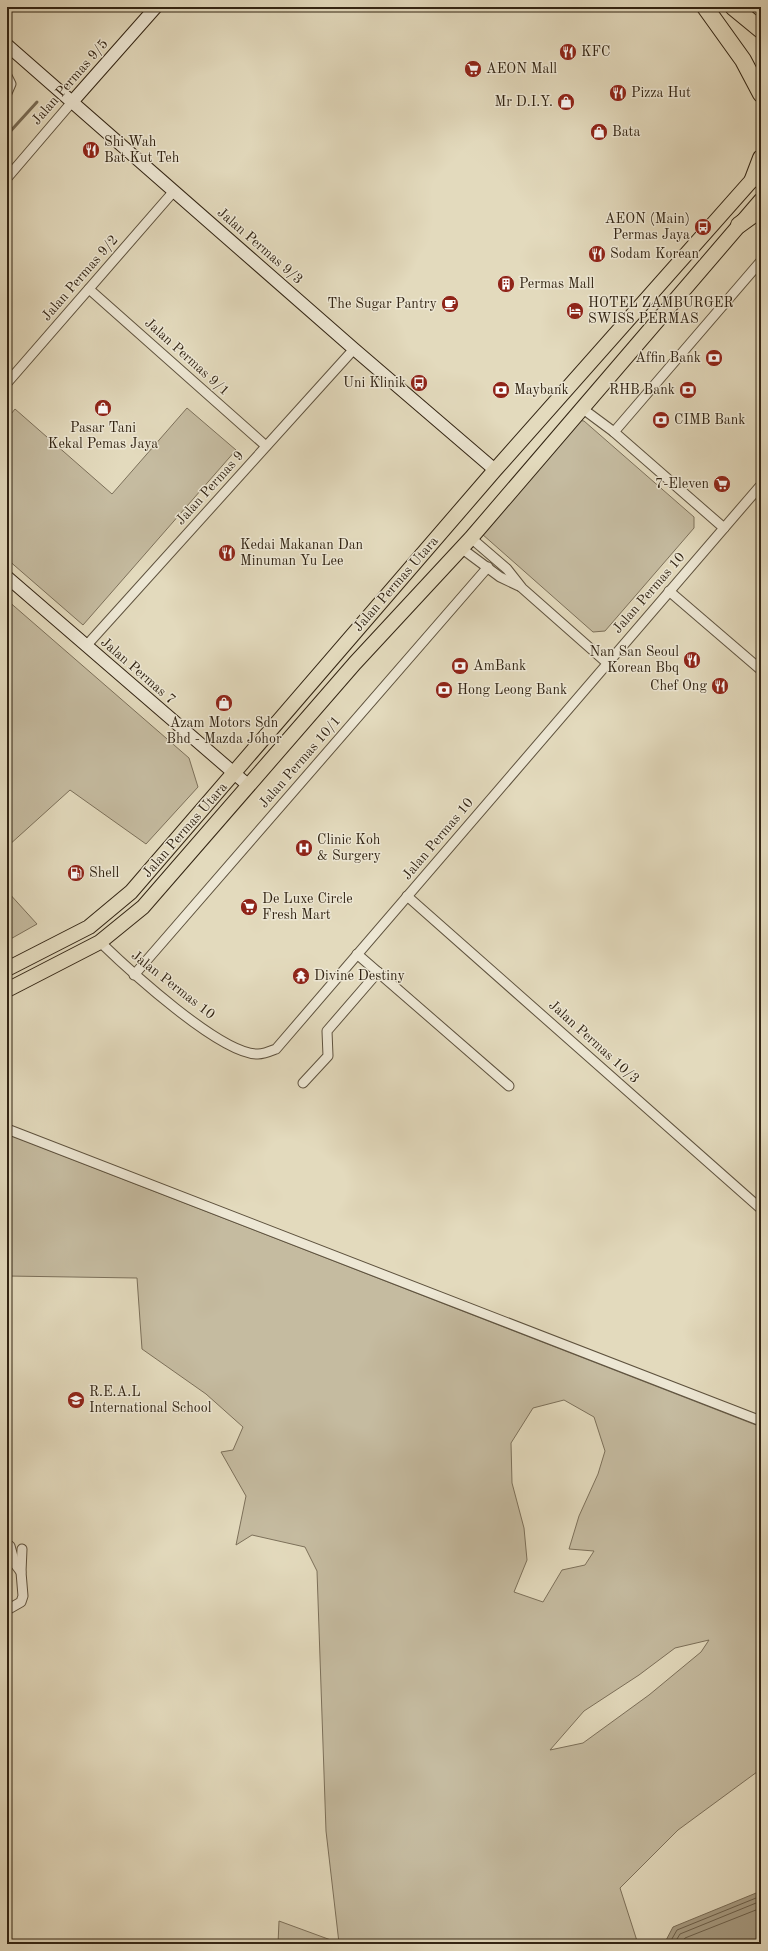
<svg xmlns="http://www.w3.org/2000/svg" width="768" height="1951" font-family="'Old Standard TT',serif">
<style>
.green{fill:#c5bba0;stroke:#7c705a;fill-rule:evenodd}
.water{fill:#a79c83;stroke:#786c56}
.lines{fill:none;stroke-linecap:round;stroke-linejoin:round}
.shore{stroke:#6c604b;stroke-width:1}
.stream{stroke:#786c56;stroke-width:3}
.street-casing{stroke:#5e523e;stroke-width:11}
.secondary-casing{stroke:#322413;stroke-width:14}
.primary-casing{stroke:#322413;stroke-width:16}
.highway-casing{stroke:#322413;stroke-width:18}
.street{stroke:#ede7d4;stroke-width:9}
.secondary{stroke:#ede7d4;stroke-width:12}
.primary{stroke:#e3dabd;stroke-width:14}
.highway{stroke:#e3dabd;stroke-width:16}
.labels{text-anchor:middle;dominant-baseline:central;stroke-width:3;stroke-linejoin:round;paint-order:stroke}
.poi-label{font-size:14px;fill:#322413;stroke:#ede7d4;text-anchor:start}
.street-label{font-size:14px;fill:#322413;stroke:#ede7d4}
</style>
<rect width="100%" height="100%" fill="#e3dabd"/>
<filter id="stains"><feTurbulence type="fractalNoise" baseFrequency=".005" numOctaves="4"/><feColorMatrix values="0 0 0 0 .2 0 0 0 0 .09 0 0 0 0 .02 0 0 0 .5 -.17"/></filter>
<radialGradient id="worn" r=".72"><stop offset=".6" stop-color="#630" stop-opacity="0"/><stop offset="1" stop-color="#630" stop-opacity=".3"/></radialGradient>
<g class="green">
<path d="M 187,408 L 236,450 L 83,625 L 7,559 L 7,419 L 15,409 L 112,494 Z"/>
<path d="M 577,420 L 584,421 L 694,517 L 694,528 L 605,631 L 593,632 L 482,534 Z"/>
<path d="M 7,600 L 189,758 L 198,787 L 146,844 L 70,790 L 8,846 L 7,854 Z"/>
<path d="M 7,891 L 37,924 L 7,941 Z"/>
<path d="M 7,1134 L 761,1427 L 761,1673 L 757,1678 L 761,1716 L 761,1769 L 678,1830 L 620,1888 L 638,1944 L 278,1944 L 279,1921 L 339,1943 L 326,1831 L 317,1571 L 305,1547 L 252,1535 L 236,1545 L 246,1496 L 221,1452 L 233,1450 L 243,1427 L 206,1394 L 142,1349 L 137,1278 L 7,1276 ZM 564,1400 L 594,1417 L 605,1451 L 598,1474 L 579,1516 L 569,1549 L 594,1551 L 585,1565 L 562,1570 L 543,1602 L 514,1592 L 527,1560 L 524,1528 L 512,1483 L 511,1443 L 533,1408 ZM 709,1640 L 701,1652 L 649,1695 L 583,1743 L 550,1750 L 584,1711 L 639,1675 L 675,1648 Z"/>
</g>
<path class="water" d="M 761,1891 L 761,1944 L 664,1944 L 673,1927 Z"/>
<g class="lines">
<g class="shore">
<path d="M 669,1944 L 677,1930 L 761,1896"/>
<path d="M 674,1944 L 680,1934 L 761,1901"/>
<path d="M 681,1944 L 685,1938 L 761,1908"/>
</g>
<path class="stream" d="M 7,135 L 37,102"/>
<defs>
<g id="street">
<path d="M 7,8 L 8,7"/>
<path d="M 7,76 L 11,84 L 7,93"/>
<path d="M 7,178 L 72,102"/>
<path d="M 89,289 L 266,446"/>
<path d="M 7,383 L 174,191"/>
<path d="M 583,409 L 614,432 L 724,528"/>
<path d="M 614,432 L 761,261"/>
<path d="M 471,538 L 507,569 L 522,588 L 607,663"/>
<path d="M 461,548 L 500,577 L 519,586"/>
<path d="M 669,591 L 761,670"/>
<path d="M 86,646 L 354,349"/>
<path d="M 407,896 L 761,1209"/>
<path d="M 100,942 C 128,969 221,1055 258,1054 C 264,1054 271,1051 276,1049 L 761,485"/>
<path d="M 357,954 L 509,1086"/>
<path d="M 134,975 L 488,567"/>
<path d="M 303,1083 L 328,1056 L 327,1031 L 378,972"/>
<path d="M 7,1129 L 761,1421"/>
<path d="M 10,1546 L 15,1564 L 21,1572"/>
<path d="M 7,1610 L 21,1602 L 23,1596 L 21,1572 L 22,1549"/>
</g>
<g id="secondary">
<path d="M 7,45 L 354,349 L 495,470"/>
<path d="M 72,102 L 156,7"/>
<path d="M 7,577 L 249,786"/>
</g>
<g id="primary">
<path d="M 7,969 L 89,927 L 131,892 L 495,470 L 760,171"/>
<path d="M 7,990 L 100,942 L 143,907 L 355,663 L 471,538 L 761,200"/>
</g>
<g id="highway">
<path d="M 705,7 L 743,60 L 761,94"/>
<path d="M 733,7 L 761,30"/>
<path d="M 760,7 L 761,8"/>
<path d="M 753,179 L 761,158"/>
<path d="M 739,225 L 761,209"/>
</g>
</defs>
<use href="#street" class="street-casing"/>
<use href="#secondary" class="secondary-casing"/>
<use href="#primary" class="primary-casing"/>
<use href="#highway" class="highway-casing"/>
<use href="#street" class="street"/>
<use href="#secondary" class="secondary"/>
<use href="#primary" class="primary"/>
<use href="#highway" class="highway"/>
</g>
<defs>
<symbol id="restaurant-disc" viewBox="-11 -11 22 22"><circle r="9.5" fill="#8f2418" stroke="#ede7d4"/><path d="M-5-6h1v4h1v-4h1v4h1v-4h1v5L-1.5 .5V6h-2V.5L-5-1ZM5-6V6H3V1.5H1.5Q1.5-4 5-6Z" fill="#fff"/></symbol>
<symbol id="supermarket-disc" viewBox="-11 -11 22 22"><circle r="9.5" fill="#8f2418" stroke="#ede7d4"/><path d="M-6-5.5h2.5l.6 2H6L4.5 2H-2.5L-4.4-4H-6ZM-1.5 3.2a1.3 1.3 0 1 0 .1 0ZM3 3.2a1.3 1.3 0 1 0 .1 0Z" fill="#fff"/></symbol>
<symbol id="shop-disc" viewBox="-11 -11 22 22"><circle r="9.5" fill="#8f2418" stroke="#ede7d4"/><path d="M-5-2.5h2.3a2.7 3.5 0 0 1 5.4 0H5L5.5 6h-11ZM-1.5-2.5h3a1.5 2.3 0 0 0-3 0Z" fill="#fff"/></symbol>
<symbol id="bus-disc" viewBox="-11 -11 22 22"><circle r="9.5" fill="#8f2418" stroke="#ede7d4"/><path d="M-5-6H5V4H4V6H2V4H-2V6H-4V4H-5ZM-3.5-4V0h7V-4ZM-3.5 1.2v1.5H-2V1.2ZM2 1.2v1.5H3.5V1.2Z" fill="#fff"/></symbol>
<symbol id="building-disc" viewBox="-11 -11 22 22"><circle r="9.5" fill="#8f2418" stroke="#ede7d4"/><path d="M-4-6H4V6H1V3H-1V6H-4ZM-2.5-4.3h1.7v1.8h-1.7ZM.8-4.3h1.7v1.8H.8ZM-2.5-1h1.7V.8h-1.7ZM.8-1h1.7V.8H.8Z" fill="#fff"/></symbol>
<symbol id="cafe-disc" viewBox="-11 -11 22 22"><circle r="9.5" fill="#8f2418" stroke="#ede7d4"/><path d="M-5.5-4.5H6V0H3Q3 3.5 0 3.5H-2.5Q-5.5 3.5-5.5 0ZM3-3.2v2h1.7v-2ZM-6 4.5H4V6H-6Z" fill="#fff"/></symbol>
<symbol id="hotel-disc" viewBox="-11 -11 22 22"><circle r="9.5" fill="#8f2418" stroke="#ede7d4"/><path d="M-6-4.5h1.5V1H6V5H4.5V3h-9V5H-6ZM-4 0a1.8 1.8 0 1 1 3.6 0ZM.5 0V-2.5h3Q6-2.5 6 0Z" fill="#fff"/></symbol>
<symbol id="bank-disc" viewBox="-11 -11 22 22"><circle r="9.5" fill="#8f2418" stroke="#ede7d4"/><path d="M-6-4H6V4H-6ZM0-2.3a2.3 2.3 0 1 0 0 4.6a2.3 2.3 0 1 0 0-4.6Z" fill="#fff"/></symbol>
<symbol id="hospital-disc" viewBox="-11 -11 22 22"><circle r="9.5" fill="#8f2418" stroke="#ede7d4"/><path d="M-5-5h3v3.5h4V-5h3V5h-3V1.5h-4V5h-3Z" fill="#fff"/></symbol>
<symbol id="fuel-disc" viewBox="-11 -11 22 22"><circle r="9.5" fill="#8f2418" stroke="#ede7d4"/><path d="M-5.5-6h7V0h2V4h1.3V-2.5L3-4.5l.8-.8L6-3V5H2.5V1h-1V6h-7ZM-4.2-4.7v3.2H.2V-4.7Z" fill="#fff"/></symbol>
<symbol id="temple-disc" viewBox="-11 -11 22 22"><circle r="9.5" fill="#8f2418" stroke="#ede7d4"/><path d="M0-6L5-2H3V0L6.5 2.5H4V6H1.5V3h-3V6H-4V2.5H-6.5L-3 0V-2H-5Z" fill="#fff"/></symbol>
<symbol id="school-disc" viewBox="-11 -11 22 22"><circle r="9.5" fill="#8f2418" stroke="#ede7d4"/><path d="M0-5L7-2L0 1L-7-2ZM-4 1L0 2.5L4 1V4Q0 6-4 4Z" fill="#fff"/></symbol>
</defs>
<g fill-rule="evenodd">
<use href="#restaurant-disc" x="558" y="42" width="20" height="20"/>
<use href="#supermarket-disc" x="463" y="59" width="20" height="20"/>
<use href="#restaurant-disc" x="608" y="83" width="20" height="20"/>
<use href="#shop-disc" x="556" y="92" width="20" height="20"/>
<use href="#shop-disc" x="589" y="122" width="20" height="20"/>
<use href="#restaurant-disc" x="81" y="140" width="20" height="20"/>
<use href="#bus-disc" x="693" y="217" width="20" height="20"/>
<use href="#restaurant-disc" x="587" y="244" width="20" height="20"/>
<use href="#building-disc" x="496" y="274" width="20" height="20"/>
<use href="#cafe-disc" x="440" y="294" width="20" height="20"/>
<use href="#hotel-disc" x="565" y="301" width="20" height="20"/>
<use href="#bank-disc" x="704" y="348" width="20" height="20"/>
<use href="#bus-disc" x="409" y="373" width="20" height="20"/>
<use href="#bank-disc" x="491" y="380" width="20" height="20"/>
<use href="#bank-disc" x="678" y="380" width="20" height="20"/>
<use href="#shop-disc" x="93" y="398" width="20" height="20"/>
<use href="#bank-disc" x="651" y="410" width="20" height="20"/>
<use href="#supermarket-disc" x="712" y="474" width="20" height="20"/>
<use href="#restaurant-disc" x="217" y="543" width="20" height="20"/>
<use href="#restaurant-disc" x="682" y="650" width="20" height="20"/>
<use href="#bank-disc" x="450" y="656" width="20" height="20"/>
<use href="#restaurant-disc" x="710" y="676" width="20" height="20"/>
<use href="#bank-disc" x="434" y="680" width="20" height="20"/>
<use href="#shop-disc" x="214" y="693" width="20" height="20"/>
<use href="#hospital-disc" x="294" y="838" width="20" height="20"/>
<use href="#fuel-disc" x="66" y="863" width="20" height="20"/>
<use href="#supermarket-disc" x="239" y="897" width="20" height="20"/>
<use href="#temple-disc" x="291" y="966" width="20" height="20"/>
<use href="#school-disc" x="66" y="1390" width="20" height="20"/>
</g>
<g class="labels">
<g class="poi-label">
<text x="581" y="52">KFC</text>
<text x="486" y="69">AEON Mall</text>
<text x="631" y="93">Pizza Hut</text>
<text x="553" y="102" text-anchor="end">Mr D.I.Y.</text>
<text x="612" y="132">Bata</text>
<text x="104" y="142">Shi Wah<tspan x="104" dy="16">Bat Kut Teh</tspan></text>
<text x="690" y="219" text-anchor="end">AEON (Main)<tspan x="690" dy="16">Permas Jaya</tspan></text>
<text x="610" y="254">Sodam Korean</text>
<text x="519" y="284">Permas Mall</text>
<text x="588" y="303">HOTEL ZAMBURGER<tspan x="588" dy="16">SWISS PERMAS</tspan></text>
<text x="437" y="304" text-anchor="end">The Sugar Pantry</text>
<text x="701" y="358" text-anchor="end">Affin Bank</text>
<text x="406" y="383" text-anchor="end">Uni Klinik</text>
<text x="514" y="390">Maybank</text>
<text x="675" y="390" text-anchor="end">RHB Bank</text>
<text x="674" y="420">CIMB Bank</text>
<text x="103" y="428" text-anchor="middle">Pasar Tani<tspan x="103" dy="16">Kekal Pemas Jaya</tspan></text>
<text x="709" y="484" text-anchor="end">7-Eleven</text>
<text x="240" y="545">Kedai Makanan Dan<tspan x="240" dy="16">Minuman Yu Lee</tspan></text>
<text x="679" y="652" text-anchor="end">Nan San Seoul<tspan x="679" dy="16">Korean Bbq</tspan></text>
<text x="473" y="666">AmBank</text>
<text x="707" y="686" text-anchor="end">Chef Ong</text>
<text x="457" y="690">Hong Leong Bank</text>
<text x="224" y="723" text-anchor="middle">Azam Motors Sdn<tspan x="224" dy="16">Bhd - Mazda Johor</tspan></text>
<text x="317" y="840">Clinic Koh<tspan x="317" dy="16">&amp; Surgery</tspan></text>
<text x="89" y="873">Shell</text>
<text x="262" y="899">De Luxe Circle<tspan x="262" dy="16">Fresh Mart</tspan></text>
<text x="314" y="976">Divine Destiny</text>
<text x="89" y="1392">R.E.A.L<tspan x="89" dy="16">International School</tspan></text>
</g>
<g class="street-label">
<text transform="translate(70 82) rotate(-49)">Jalan Permas 9/5</text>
<text transform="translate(260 246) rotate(41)">Jalan Permas 9/3</text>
<text transform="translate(80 278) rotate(-49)">Jalan Permas 9/2</text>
<text transform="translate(187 357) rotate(42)">Jalan Permas 9/1</text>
<text transform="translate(210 488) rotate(-48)">Jalan Permas 9</text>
<text transform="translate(396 584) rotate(-49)">Jalan Permas Utara</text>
<text transform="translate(649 593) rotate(-49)">Jalan Permas 10</text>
<text transform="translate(138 671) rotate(41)">Jalan Permas 7</text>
<text transform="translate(300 762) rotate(-49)">Jalan Permas 10/1</text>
<text transform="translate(185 830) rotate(-49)">Jalan Permas Utara</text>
<text transform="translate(438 839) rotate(-50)">Jalan Permas 10</text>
<text transform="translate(173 985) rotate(38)">Jalan Permas 10</text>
<text transform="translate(594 1042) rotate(42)">Jalan Permas 10/3</text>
</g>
</g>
<rect width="768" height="1951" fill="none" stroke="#e3dabd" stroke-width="24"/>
<rect x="8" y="8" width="752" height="1935" fill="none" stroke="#322413" stroke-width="2"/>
<rect x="12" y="12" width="744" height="1927" fill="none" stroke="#322413"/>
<rect width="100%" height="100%" filter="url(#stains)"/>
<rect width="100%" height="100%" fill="url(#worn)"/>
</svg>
